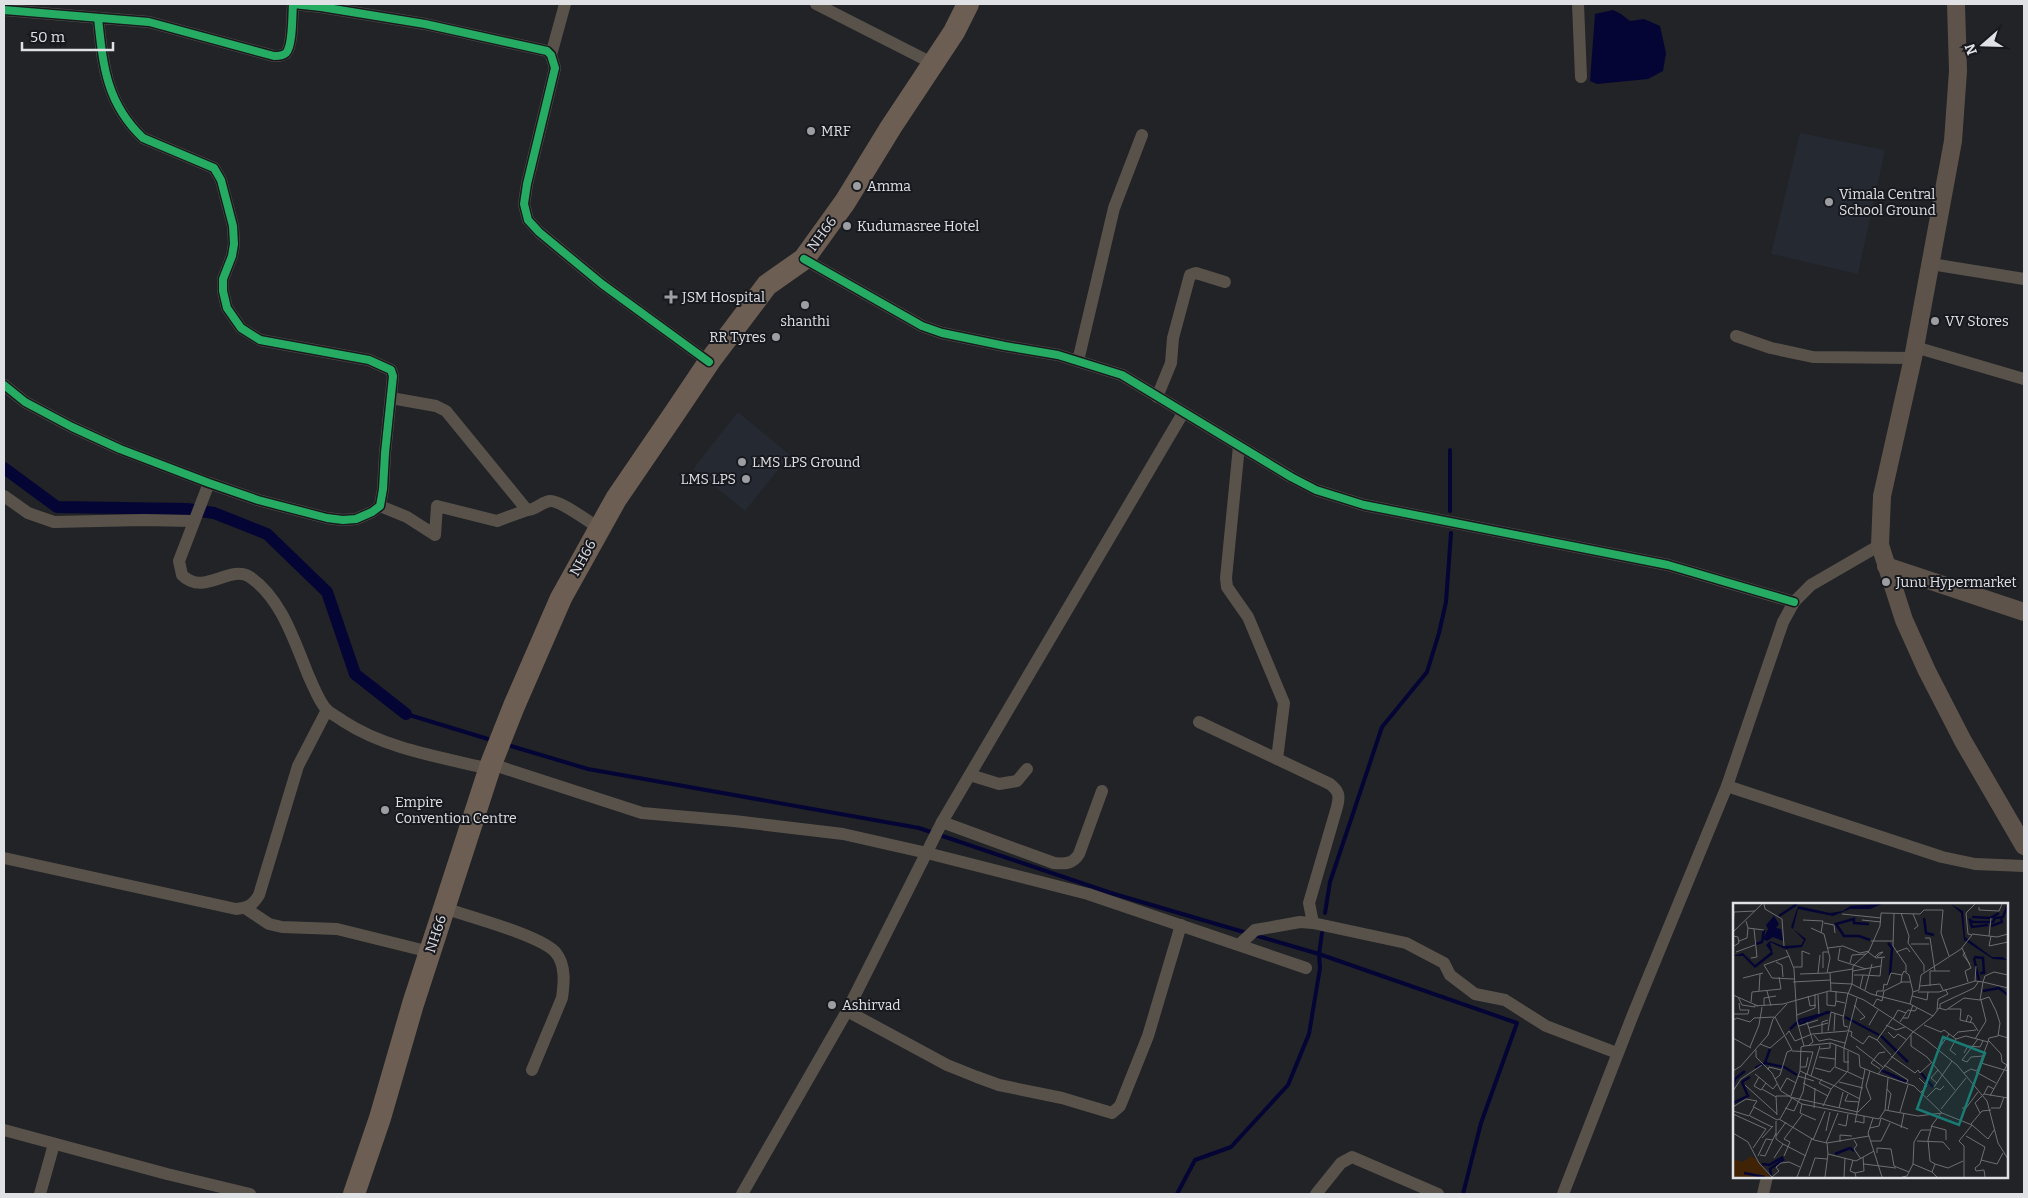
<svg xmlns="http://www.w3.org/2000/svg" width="2028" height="1198" font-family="Bitter,serif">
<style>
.built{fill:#252932}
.water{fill:#050535}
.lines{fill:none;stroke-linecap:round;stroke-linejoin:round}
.stream{stroke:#050535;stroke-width:4}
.canal{stroke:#050535;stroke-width:12}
.street{stroke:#59524b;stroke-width:12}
.secondary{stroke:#5d534a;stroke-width:18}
.highway{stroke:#6d5e53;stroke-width:22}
.cycleway-casing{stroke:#17191e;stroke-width:11}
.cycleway{stroke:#26ab63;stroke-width:8}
.poi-dot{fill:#9d9ea2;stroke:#17191e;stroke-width:2}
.labels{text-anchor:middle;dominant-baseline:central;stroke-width:4;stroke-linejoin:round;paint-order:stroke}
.poi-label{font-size:14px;fill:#e0e1e5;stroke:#17191e;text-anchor:start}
.street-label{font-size:14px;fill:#e0e1e5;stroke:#17191e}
.inset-river{fill:none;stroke:#050535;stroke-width:2.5}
.inset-road{fill:none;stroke:#6d6f72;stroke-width:1}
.view{fill:#197b74;fill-opacity:0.15;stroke:#197b74;stroke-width:2.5}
.inset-edge{fill:none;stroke:#e0e1e5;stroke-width:2.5}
</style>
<rect width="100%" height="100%" fill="#212326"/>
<g class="built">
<path d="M 1800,133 L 1885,150 L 1858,274 L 1771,254 Z"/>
<path d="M 738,412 L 790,455 L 745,511 L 693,469 Z"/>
</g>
<path class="water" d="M 1613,10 L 1621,14 L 1630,21 L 1644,19 L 1660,26 L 1666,53 L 1663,71 L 1648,79 L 1597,84 L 1590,81 L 1595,14 Z"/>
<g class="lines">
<g class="stream">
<path d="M 1450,511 L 1450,450"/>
<path d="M 406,714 L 488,739"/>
<path d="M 511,746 L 588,769 L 919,828 L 1111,893 L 1247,933"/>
<path d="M 1325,913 L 1330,882 L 1382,727 L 1427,672 L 1439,633 L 1446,602 L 1451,533"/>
<path d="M 1322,933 L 1319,954 L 1517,1023 L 1481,1123 L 1463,1194"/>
<path d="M 1177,1194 L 1195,1160 L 1231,1147 L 1288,1085 L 1309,1034 L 1320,968 L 1319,954 L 1254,935"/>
</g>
<path class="canal" d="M 4,468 L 57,507 L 187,509 L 214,513 L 267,534 L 327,592 L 355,674 L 406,714"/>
<g class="street">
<path d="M 816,4 L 934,64"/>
<path d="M 1578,4 L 1581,77"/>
<path d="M 4,10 L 149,22 L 274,56 C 278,56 283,56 286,53 C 293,46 292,15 293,4 L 321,7 L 425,24 L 547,51 L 551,55 L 555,68 L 527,184 L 524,204 L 528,220 L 539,232 L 602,284 L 709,362"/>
<path d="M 551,55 L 565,4"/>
<path d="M 804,259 L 922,326 L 942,333 L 1005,346 L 1058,355 L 1122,375 L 1291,477 L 1316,490 L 1364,505 L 1668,565 L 1794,602"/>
<path d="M 1931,264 L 2024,279"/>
<path d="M 1736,336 L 1771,348 L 1813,357 L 1913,358"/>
<path d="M 1915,347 L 2024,379"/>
<path d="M 1078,361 L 1114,208 L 1142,135"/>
<path d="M 4,385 L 25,402 L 72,427 L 120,449 L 209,483 L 258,500 L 327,518 L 343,520 L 356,519 L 372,512 L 380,506 L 383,489 L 385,453 L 393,376 L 391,370 L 369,360 L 260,340 L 241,328 L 227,308 L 223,291 L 223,279 L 232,256 L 234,244 L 233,226 L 221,180 L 214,168 L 143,138 C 106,103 103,65 98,18"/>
<path d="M 1157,397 L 1171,363 L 1173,338 L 1190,275 L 1196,273 L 1225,282"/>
<path d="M 391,398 L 436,406 L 446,411 L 527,510 C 536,510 541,502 550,501 C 560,500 589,522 599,528"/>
<path d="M 1239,446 L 1226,578 L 1227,587 L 1248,617 L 1284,703 L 1277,759"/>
<path d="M 209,483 L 179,561 L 182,575 C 204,597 229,564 250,577 C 282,599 295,643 309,677 C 314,687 319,702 327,710 C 331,714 338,717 343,721 C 386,749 440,757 490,769"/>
<path d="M 4,496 L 28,513 L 54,522 L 143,520 L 193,521"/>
<path d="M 380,506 L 407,517 L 435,535 L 437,506 L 497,521 L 527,510"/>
<path d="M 1199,722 L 1330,784 C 1339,791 1340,796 1337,807 L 1309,903 L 1313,923 L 1406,943 L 1444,963 L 1450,975 L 1475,994 L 1505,1000 L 1546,1026 L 1617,1053"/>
<path d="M 491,764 L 642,813 L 734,821 L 843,834 L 927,853 L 1088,894 L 1306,968"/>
<path d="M 970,775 L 999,784 L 1017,781 L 1027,769"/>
<path d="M 1727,786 L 1942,857 L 1975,864 L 2024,866"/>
<path d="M 942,822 L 1054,863 C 1065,864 1073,864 1079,854 L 1102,791"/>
<path d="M 4,858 L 236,909 C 248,908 253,905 259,895 L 298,766 L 327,710"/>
<path d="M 245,908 L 269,924 L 282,927 L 337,929 L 430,952"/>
<path d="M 444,908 C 467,916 543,936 556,953 C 566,965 564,984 562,998 L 532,1070"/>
<path d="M 1239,945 L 1255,930 L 1300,922 L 1313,923"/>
<path d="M 847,1011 L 947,1065 L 977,1077 L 999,1085 L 1062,1098 L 1112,1113 L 1120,1106 L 1148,1036 L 1181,925"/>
<path d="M 4,1130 L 167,1174 L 250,1194"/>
<path d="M 40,1194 L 54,1144"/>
<path d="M 742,1194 L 847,1011 L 942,822 L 1183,413"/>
<path d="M 1316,1194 L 1341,1163 L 1352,1157 L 1438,1194"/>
<path d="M 1563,1194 L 1632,1017 L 1727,786 L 1783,622 L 1794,602 L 1811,585 L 1880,545"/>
<path d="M 1763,1194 L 1767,1177"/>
</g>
<g class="secondary">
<path d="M 1956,4 L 1958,71 L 1953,141 L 1913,358 L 1882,496 L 1880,545 L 1904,620 L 1927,671 L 1963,741 L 2024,846"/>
<path d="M 1886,566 L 2024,612"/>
</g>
<path class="highway" d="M 354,1194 L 380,1118 L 413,1004 L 491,764 L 514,706 L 561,598 L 616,499 L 674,414 L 709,362 L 767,285 L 804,259 L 845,202 L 891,127 L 954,32 L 968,4"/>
<defs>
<g id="cycleway">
<path d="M 4,10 L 149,22 L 274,56 C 278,56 283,56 286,53 C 293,46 292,15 293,4 L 321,7 L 425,24 L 547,51 L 551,55 L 555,68 L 527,184 L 524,204 L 528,220 L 539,232 L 602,284 L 709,362"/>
<path d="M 804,259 L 922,326 L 942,333 L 1005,346 L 1058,355 L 1122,375 L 1291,477 L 1316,490 L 1364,505 L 1668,565 L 1794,602"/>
<path d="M 4,385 L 25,402 L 72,427 L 120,449 L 209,483 L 258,500 L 327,518 L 343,520 L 356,519 L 372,512 L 380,506 L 383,489 L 385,453 L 393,376 L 391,370 L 369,360 L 260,340 L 241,328 L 227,308 L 223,291 L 223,279 L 232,256 L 234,244 L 233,226 L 221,180 L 214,168 L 143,138 C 106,103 103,65 98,18"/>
</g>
</defs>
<use href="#cycleway" class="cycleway-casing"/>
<use href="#cycleway" class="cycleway"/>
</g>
<g class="poi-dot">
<circle cx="811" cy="131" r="5"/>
<circle cx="857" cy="186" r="5"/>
<circle cx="1829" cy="202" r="5"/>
<circle cx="847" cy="226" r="5"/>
<path d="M668.5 289.5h5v5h5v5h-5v5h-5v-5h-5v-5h5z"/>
<circle cx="805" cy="305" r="5"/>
<circle cx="1935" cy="321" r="5"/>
<circle cx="776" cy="337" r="5"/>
<circle cx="742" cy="462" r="5"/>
<circle cx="746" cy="479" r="5"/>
<circle cx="1886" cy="582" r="5"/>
<circle cx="385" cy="810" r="5"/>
<circle cx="832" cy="1005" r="5"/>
</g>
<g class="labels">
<g class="poi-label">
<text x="821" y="131">MRF</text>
<text x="867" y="186">Amma</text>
<text x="1839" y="194">Vimala Central<tspan x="1839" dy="16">School Ground</tspan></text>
<text x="857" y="226">Kudumasree Hotel</text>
<text x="682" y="297">JSM Hospital</text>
<text x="805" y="321" text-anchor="middle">shanthi</text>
<text x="1945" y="321">VV Stores</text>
<text x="766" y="337" text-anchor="end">RR Tyres</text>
<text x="752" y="462">LMS LPS Ground</text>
<text x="736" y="479" text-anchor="end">LMS LPS</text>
<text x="1896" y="582">Junu Hypermarket</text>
<text x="395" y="802">Empire<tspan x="395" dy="16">Convention Centre</tspan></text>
<text x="842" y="1005">Ashirvad</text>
</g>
<g class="street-label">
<text transform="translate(822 234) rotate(-54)">NH66</text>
<text transform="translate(583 558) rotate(-61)">NH66</text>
<text transform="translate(436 934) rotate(-72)">NH66</text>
</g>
</g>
<g transform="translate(1733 903)">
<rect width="275" height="275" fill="#212326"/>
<path d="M 18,253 L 24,257 L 37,274 L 0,274 L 0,256 L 10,259 Z" fill="#402205"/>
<path d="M 149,1 L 137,6 L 117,6 L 100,13 L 65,6 L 60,26 L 73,36 L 69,44 L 52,46 L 37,39 L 40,51 L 22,65 L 10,53 L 0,53 L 10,50 L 22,62 L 38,49 L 33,42 L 37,38 L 50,43 L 68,42 L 71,37 L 58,24 L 65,3 L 97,10 L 110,8 L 117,3 ZM 218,1 L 230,8 L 232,34 L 259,54 L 269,54 L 275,57 L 260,56 L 231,37 L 228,10 ZM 41,13 L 46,21 L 43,25 L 48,26 L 50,38 L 40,34 L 34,38 L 30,36 L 35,26 L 33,22 Z" fill="#050535"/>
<path class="inset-river" d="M 46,13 L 64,1M 239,14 L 257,15 L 266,10M 191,15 L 193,30 L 201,32M 236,16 L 240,19 L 260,19 L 262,15 L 270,14 L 275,1M 237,18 L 239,24 L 255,22M 136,21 L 121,20 L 121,16 L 103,21 L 111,33 L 126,33 L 137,37M 258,23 L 269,19 L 268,15M 155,40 L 159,45 L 157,72M 23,41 L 29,39 L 31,27M 241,54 L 250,55 L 251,70 L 247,70M 241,55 L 246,77M 250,88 L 266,85 L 275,92M 112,114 L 146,132M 66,121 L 95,109M 57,126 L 67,117 L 97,109M 148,133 L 175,159M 32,160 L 51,164 L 64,172M 22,165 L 32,160 L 37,146M 148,167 L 174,179M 188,170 L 200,184M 0,184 L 2,176 L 12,168M 0,200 L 15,193 L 9,179 L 17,174M 102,251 L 117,245 L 121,248M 29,261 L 36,262 L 50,254M 11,270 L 32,274M 38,272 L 37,266 L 51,256"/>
<path class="inset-road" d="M 31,1 L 32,6 L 49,16 L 51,43M 246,4 L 246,7 L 266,8 L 269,1M 161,10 L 160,43 L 173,62 L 173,69M 168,10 L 176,33 L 175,40 L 191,62 L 191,69M 109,11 L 148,15M 180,11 L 185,23 L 181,26M 70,17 L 90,18 L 88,30M 129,17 L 148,19M 13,18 L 15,25 L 31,27M 91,20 L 101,22 L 102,30M 0,24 L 1,9 L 22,8M 78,25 L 91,31 L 97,55 L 94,70 L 120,66M 0,29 L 29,1M 239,31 L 264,34 L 275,31M 0,33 L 5,34 L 6,40 L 1,43M 256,33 L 258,15M 258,33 L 256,43 L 275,39M 192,35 L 197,35 L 202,68M 6,38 L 14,35 L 15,25M 138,38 L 160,38M 178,41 L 196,41M 95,45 L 110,43 L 127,50 L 136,48M 107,45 L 105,57 L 133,66M 229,45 L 238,65 L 232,68 L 235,79M 53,47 L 56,53 L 31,62 L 39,75 L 61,76M 3,49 L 22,42M 135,49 L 143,55 L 152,54M 163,49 L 174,45 L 177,49M 232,49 L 230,52 L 237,61M 56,53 L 61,66 L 64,118 L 71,143 L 98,140 L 111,145M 142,54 L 146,50 L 150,49 L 144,54M 18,55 L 24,54 L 21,26M 43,59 L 49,62 L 50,74M 117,60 L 119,52 L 133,51M 61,64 L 69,64 L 69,48 L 77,51M 90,65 L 90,49 L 95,49M 120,68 L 148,63M 197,68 L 217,68M 197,68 L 197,83M 85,70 L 87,52M 97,70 L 98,88M 67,71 L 94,70M 121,72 L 130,72 L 127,85M 130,72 L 147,73 L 149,54M 169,72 L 168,79 L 177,79M 10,75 L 30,70M 242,78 L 243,63M 60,79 L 97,77M 250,79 L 275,85M 98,80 L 119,81 L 120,63 L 136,48 L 147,23 L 148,10 L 187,11 L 191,7 L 210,7 L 208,30 L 216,53M 187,83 L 207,81 L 210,87M 132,87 L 139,61M 26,88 L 27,71M 34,88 L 38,103M 103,88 L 103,98 L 112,100M 151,88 L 169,79M 94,89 L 94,102 L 102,103 L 103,98M 185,89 L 206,89 L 242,78 L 250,79 L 252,73 L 261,69 L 275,72M 115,90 L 110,115 L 111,123 L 115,124M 115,91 L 119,81 L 138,91 L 177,101 L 180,89 L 186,87 L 188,72 L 228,46 L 239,32 L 235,31 L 233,10 L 242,1M 0,92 L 25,103M 85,92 L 86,111M 75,93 L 77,103 L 83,102M 143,93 L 144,88 L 150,88 L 151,81 L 154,82 L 158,70 L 169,72 L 171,68 L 176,72 L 180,89M 179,93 L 194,97 L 195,89M 5,94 L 9,102 L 22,104M 124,95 L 111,145 L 126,152 L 127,164 L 145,171 L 180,129 L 200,113 L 177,101M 18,99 L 19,89 L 48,86 L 46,74M 121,102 L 132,114 L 127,117M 21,103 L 50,101 L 96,88 L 114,90 L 131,97 L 193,137 L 224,162 L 254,198 L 265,240 L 275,256M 31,103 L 31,95 L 43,93M 140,103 L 144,96 L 149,98 L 151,88M 207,105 L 207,101 L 241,85 L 246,78M 215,106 L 228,106 L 227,117 L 240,120 L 245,128M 204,107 L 205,96 L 215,91 L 212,86M 0,111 L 15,111 L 16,107 L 7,107 L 6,100M 64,112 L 82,105 L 82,91M 200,113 L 206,105 L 213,107 L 231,95 L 247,97M 42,114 L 59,147 L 54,149 L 47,172 L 42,176M 170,115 L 175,115 L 180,102M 160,116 L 165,107 L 173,110M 0,117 L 4,115 L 17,119 L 21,115 L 41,114M 74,119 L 80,139 L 76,142M 167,119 L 175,107 L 182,108 L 184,105M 233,119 L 235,112 L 239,115 L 237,120M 136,122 L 145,107M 153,122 L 163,127 L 172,124M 191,122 L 208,129 L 211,127 L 223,136 L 233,133 L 255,139 L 256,135 L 265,133 L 267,120 L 263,108 L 256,94 L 247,97 L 250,79M 66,123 L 85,117M 76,125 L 95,120M 114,127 L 119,129 L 118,133 L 130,141 L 136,133 L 144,137 L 158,152M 95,128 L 98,109 L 110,113M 101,128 L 102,110M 155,129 L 161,135 L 165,131 L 174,137M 89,130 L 89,119 L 95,117M 53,132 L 56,128 L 62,138 L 79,131 L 114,128M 81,132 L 86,138 L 96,136 L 112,140M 178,132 L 178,143 L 194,154 L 222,187M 265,132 L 275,135 L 275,144M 220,134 L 225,129 L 243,127M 0,135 L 18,145M 223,136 L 217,147 L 223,152M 242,136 L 253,118 L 248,97M 245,136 L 229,157 L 234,159 L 238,154 L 250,153M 144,137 L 159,116M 256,138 L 268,151 L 269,159 L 274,162M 27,141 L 37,145 L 52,132M 103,142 L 102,164 L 114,169M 71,143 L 68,144 L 67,168 L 78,173M 87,143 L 78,173 L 102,183M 123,143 L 150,164M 17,144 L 26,122 L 29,104M 111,145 L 111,159 L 116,159M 87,146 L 97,145 L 97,140M 23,147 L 23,154 L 39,170 L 48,188 L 69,201 L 146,216 L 152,207 L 185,213 L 209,210 L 239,222 L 255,236 L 261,227M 205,147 L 216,131M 59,148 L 80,149 L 74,171M 231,150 L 235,143 L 247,144 L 250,138M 158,153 L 182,170 L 185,167 L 187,170 L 199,159M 86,154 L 102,156M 248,160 L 275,168M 151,162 L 175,177 L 173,181M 67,164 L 73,164 L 75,154M 82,165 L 97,169 L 101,164M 147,166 L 138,160 L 146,150 L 152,149M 35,167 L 36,164 L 48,167M 0,168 L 8,163 L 35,132 L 40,116 L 54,101M 115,169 L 130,176M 243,169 L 263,180M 231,170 L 238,166 L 244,168 L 255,139M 22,171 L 40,186 L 44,181M 145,171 L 181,183 L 209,210M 65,173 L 81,178M 26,174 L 21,183 L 28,187 L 33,180M 186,175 L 194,183 L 188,189M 89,176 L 86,180 L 98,186M 106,179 L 130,185M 70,180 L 95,193M 204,180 L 198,175 L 205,167M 12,182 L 44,211M 102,183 L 127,196M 201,184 L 219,158M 29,186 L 43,194M 154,186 L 158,191 L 155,207M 47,187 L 54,175 L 63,180M 0,188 L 8,176 L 29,162M 115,191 L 112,198 L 126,199M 251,191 L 255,183 L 261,186M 58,193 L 67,168M 257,193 L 275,160M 57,194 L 125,209 L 138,196 L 133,183 L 137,168M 194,194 L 203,185 L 207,187 L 211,183M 69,201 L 67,210 L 83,217M 90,203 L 98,186 L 115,168 L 115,148M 0,204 L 13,196 L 24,198 L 20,204M 52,205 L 61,208 L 70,189 L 73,170M 81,205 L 82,185M 106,205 L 110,189M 229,205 L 233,205 L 245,189M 258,205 L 267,205 L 271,194M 208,206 L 233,175M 152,207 L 155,175M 0,208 L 16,213 L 21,204 L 44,217M 167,209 L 175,182M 247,210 L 242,200 L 251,191 L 275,195M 0,211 L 33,226 L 20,245M 44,212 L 43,193 L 57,193M 17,213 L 39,224M 140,215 L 135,230 L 149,274M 148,215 L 175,226M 47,216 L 59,195M 44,217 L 46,216 L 81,237 L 94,240M 43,218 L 43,236 L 50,241M 122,218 L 131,220 L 131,213M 122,220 L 132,166M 105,221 L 113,223 L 115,211M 238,221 L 249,208 L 258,207M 198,223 L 213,227 L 213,237M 137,225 L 146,223 L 148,215M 168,225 L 171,210M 93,228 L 97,209M 0,230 L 15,239 L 26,260 L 39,274M 43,233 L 53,219M 233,233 L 252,244 L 247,261 L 242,265 L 243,268 L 251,267 L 252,274M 29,235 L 40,223M 80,237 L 92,208M 121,237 L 124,242 L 121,246 L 128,256M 137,238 L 148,238 L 157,220M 184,238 L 210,239 L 217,247M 107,239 L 107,232 L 119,233M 93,240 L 105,210M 144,250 L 144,245 L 158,246 L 161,263 L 176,269M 95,251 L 94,240 L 136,233M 27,252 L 32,253 L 43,230M 25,253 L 33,236 L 40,237M 51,253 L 57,239 L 51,236 L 69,212M 41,255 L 50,241 L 73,253M 120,257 L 117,268 L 122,270M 248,257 L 264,261 L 270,250M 131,261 L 163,265M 180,261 L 199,269M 202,261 L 215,265 L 230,258M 76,273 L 82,255 L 94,256M 39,274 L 46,268 L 43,264 L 48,260 L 56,259 L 67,264M 64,274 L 79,235M 92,274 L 95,251 L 123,258 L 141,248M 111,274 L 112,255M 123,274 L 122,270 L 131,268 L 130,254M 169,274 L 174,273 L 180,261 L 181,239 L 188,227 L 197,227M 204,274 L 199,269 L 202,261 L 197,258 L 195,237 L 199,222 L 208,210M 231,274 L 231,243 L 226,238 L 239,222"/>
<path class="view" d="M 210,134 L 252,150 L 226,222 L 184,206 Z"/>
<rect width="275" height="275" class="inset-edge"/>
</g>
<rect width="2028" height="1198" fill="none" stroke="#e0e1e5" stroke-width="10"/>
<g transform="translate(1983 45) rotate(250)" stroke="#17191e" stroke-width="4" paint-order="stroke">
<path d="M0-4L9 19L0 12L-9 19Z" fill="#e0e1e5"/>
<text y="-8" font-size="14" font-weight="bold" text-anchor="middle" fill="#e0e1e5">N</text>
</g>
<path d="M22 42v8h91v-8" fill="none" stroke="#e0e1e5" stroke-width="2.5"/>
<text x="30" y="42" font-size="15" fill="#e0e1e5" stroke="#17191e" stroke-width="4" paint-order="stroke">50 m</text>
</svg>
